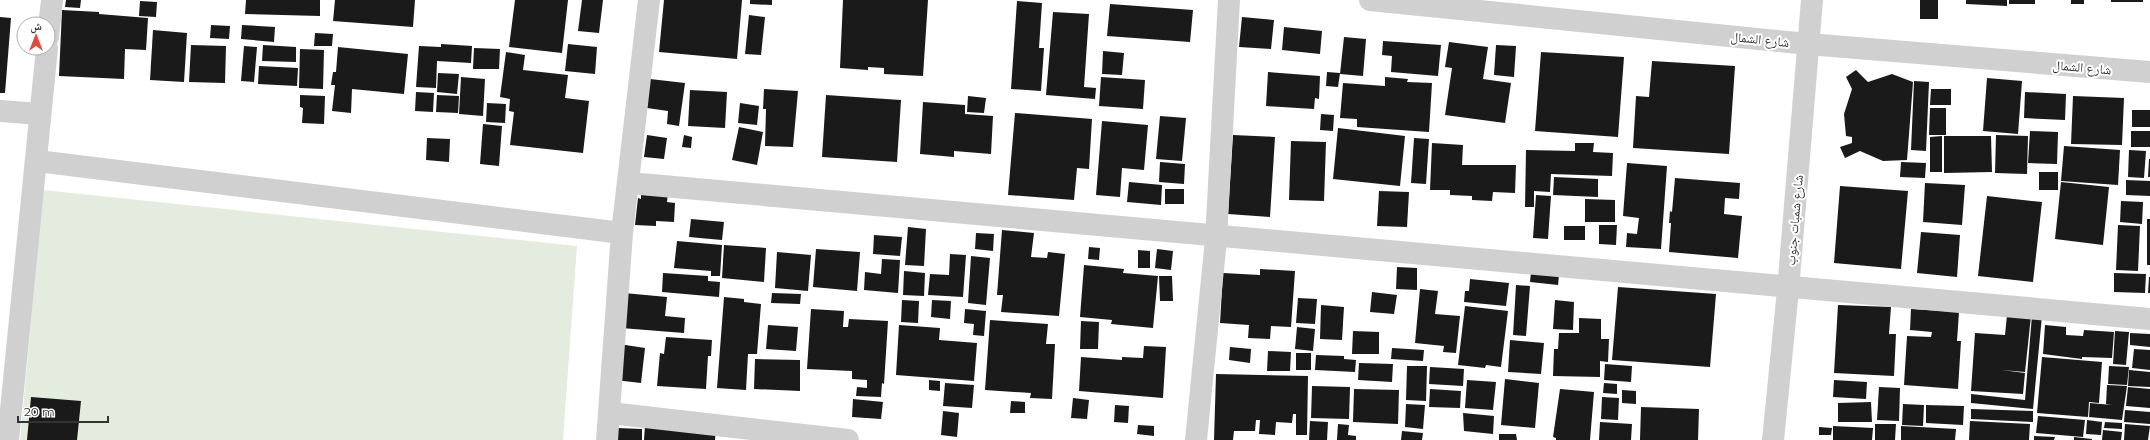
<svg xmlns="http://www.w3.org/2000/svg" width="2150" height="440" font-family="Montserrat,'Noto Naskh Arabic',sans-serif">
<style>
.green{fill:#e4ecdf}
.building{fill:#1a1a1a}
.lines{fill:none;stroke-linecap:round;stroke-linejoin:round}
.minor{stroke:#d0d0d0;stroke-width:22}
.labels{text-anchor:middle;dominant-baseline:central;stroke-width:4;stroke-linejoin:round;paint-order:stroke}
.street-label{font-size:13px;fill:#333;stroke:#fff}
</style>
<rect width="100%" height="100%" fill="#fff"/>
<path class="green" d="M 43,190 L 577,246 L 563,440 L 20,440 Z"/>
<g class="building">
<path d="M 66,0 L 81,0 L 80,8 L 65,7 Z"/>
<path d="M 246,0 L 320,0 L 320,16 L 245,14 Z"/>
<path d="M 335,0 L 415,0 L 413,27 L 333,21 Z"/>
<path d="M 515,0 L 568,0 L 562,53 L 509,47 Z"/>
<path d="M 582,0 L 603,0 L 599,33 L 578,31 Z"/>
<path d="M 664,0 L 742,0 L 737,59 L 659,52 Z"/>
<path d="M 750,0 L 772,0 L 772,5 L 750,4 Z"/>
<path d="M 843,0 L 928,0 L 923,76 L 884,74 L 884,68 L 868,67 L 868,70 L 840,68 Z"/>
<rect x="1920" y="0" width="18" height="19"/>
<path d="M 1966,0 L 2007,0 L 2007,6 L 1966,4 Z"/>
<rect x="2009" y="0" width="26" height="4"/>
<rect x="2071" y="0" width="13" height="4"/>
<rect x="2111" y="0" width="32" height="2"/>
<path d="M 140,1 L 157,2 L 156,17 L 139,16 Z"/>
<path d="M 1017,1 L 1042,3 L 1039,48 L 1044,48 L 1041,91 L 1011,89 Z"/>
<path d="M 1110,4 L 1193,10 L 1190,42 L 1107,36 Z"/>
<path d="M 62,10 L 99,12 L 99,14 L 148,18 L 146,50 L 125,49 L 124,79 L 59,76 Z"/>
<path d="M 1053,12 L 1089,14 L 1084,87 L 1096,88 L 1095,99 L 1046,95 Z"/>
<path d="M 749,15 L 765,17 L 761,55 L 745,54 Z"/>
<path d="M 0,17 L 11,18 L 5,93 L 0,93 Z"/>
<path d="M 1242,17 L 1274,20 L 1271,49 L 1239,47 Z"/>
<path d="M 211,25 L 230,26 L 229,39 L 210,38 Z"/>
<path d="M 242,25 L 275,27 L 274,42 L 241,39 Z"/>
<path d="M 1284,27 L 1322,31 L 1320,54 L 1282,50 Z"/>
<path d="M 153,30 L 187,33 L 184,82 L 150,80 Z"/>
<path d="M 315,33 L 333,34 L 332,46 L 314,46 Z"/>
<path d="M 1344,37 L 1366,39 L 1363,76 L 1340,74 Z"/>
<path d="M 1383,41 L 1441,45 L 1438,76 L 1391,72 L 1392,56 L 1382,55 Z"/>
<path d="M 1449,42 L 1488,47 L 1483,79 L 1511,83 L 1505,123 L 1445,115 L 1452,68 L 1445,67 Z"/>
<path d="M 441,44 L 472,46 L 471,63 L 437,61 L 436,88 L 416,87 L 419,46 L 441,47 Z"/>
<path d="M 568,44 L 597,47 L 595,74 L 565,71 Z"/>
<path d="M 191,45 L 226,46 L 225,83 L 189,82 Z"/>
<path d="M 263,45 L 296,47 L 296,62 L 262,61 Z"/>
<path d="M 1496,45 L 1516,46 L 1514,77 L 1494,75 Z"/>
<path d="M 244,46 L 257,47 L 254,82 L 241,81 Z"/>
<path d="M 338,47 L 408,54 L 404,94 L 352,89 L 351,113 L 332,111 L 335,85 L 331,85 L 333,72 L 336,72 Z"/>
<path d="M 474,48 L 500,49 L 499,69 L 473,69 Z"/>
<path d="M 300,49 L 324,50 L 323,89 L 299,88 Z"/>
<path d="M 1103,51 L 1124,53 L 1122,75 L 1102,74 Z"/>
<path d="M 506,52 L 525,55 L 523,70 L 568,75 L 565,98 L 589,101 L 583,153 L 510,145 L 514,112 L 509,111 L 510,99 L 500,97 Z"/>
<path d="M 1541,52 L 1624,57 L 1618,137 L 1535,131 Z"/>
<path d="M 1652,61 L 1735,66 L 1729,154 L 1633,148 L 1636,96 L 1649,97 Z"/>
<path d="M 259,66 L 298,68 L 297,86 L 258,84 Z"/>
<path d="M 1856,70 L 1868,82 L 1892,74 L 1913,82 L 1907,160 L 1883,161 L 1860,151 L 1845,158 L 1840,147 L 1852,143 L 1852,137 L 1846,136 L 1844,114 L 1852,89 L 1846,77 Z"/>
<path d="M 1268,72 L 1320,76 L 1319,99 L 1315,98 L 1314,109 L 1266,106 Z"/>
<path d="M 1327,72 L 1340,73 L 1338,87 L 1326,86 Z"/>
<path d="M 438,73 L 459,74 L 457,94 L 437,92 Z"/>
<path d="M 461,77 L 485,79 L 483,116 L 459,114 Z"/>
<path d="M 1101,77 L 1145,80 L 1143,109 L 1099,106 Z"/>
<path d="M 1385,77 L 1408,79 L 1407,82 L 1432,83 L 1429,132 L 1357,127 L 1357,119 L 1340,118 L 1343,83 L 1385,86 Z"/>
<path d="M 1987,78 L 2022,81 L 2018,134 L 1983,131 Z"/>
<path d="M 650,79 L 685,83 L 679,126 L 667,124 L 668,111 L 647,108 Z"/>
<path d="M 1914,81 L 1929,82 L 1926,151 L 1911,150 Z"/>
<path d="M 764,89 L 798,91 L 793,147 L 765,146 L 766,109 L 763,109 Z"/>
<path d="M 1931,89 L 1951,89 L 1951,105 L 1930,105 Z"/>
<path d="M 690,90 L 727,92 L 725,128 L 688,126 Z"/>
<path d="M 416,92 L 434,93 L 433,112 L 415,111 Z"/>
<path d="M 2025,92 L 2066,94 L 2065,120 L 2024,118 Z"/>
<path d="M 300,95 L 325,96 L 324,124 L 302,123 L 303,108 L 300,107 Z"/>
<path d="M 437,95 L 459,96 L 458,113 L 436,112 Z"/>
<path d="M 826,95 L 901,100 L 897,162 L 822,157 Z"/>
<path d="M 968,96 L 986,98 L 984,113 L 967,112 Z"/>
<path d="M 2073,96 L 2124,98 L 2122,145 L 2071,144 Z"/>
<path d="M 923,102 L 965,105 L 965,114 L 993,116 L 991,154 L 954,151 L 954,157 L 920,154 Z"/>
<path d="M 487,103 L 506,104 L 505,123 L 486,122 Z"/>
<path d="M 740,103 L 759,106 L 757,125 L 738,123 Z"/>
<path d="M 1930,108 L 1946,108 L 1946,135 L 1929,135 Z"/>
<rect x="2132" y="110" width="18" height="17"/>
<path d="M 1015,113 L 1092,119 L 1089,169 L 1077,168 L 1074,200 L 1008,195 Z"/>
<path d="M 1321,114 L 1334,115 L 1333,131 L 1320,130 Z"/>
<path d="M 1160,116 L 1186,118 L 1182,161 L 1156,159 Z"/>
<path d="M 1102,121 L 1148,125 L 1144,170 L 1122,168 L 1120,197 L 1096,195 Z"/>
<path d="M 483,124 L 502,126 L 499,166 L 480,164 Z"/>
<path d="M 739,127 L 763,132 L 757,165 L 732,160 Z"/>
<path d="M 1338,128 L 1405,136 L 1400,186 L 1333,179 Z"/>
<path d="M 2030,131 L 2058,132 L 2057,164 L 2028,163 Z"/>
<rect x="2131" y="131" width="19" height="16"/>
<path d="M 647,135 L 667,138 L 664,159 L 644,157 Z"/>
<path d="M 684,135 L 692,137 L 691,148 L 682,147 Z"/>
<path d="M 1233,135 L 1275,137 L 1270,217 L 1228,214 Z"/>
<path d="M 1996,135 L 2028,136 L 2027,174 L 1995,173 Z"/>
<path d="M 1942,136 L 1942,172 L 1930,172 L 1930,137 Z"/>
<path d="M 1944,136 L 1991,136 L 1992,172 L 1944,173 Z"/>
<path d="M 427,138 L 450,139 L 449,162 L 426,160 Z"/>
<path d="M 1414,138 L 1429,139 L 1426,184 L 1411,183 Z"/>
<path d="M 1291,141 L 1326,142 L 1324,201 L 1289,200 Z"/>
<path d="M 1432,143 L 1463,145 L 1462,165 L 1516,165 L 1515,193 L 1493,192 L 1492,201 L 1472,200 L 1472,196 L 1450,195 L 1450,190 L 1430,190 Z"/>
<path d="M 1575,143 L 1594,143 L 1593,152 L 1613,153 L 1612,176 L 1551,174 L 1550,192 L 1534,191 L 1534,207 L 1525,207 L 1526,150 L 1575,151 Z"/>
<path d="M 2064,146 L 2120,150 L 2118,185 L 2061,181 Z"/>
<path d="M 2129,150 L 2146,151 L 2144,178 L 2128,177 Z"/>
<path d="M 2149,159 L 2150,159 L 2150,177 L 2148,177 Z"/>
<path d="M 1160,162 L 1185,164 L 1184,184 L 1159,182 Z"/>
<path d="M 1901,162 L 1926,163 L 1925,178 L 1900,177 Z"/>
<path d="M 1627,163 L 1667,166 L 1661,249 L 1626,247 L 1627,233 L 1637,234 L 1639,218 L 1623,216 Z"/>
<rect x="2039" y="172" width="19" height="18"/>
<path d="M 1554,177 L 1598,179 L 1598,197 L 1553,195 Z"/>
<path d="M 1675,178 L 1740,183 L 1739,199 L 1725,198 L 1724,214 L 1742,216 L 1738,258 L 1669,252 L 1671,223 L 1669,223 L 1670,211 L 1672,212 Z"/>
<path d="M 2126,180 L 2150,181 L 2150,196 L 2126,195 Z"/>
<path d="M 1129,182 L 1162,185 L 1161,205 L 1127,202 Z"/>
<path d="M 2061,182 L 2109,187 L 2103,245 L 2055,239 Z"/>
<path d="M 1925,183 L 1965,185 L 1962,225 L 1923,222 Z"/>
<path d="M 1840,186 L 1908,191 L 1901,269 L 1834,263 Z"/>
<rect x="1165" y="189" width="19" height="15"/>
<path d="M 641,190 L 668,193 L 667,202 L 675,203 L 674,222 L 656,221 L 656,226 L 635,225 L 638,198 L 641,199 Z"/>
<path d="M 1379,191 L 1409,192 L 1407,227 L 1377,226 Z"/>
<path d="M 1536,195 L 1551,196 L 1548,239 L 1533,238 Z"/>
<path d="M 1987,196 L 2042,202 L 2033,282 L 1978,276 Z"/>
<path d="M 1585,199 L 1615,200 L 1615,222 L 1585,222 Z"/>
<path d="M 2121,201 L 2143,202 L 2142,224 L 2120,222 Z"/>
<path d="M 691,219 L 724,222 L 722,240 L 689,237 Z"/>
<rect x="2147" y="219" width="3" height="46"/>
<path d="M 1599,225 L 1617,225 L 1616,245 L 1599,244 Z"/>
<path d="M 2118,225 L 2140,226 L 2138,271 L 2116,270 Z"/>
<rect x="1564" y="226" width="21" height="14"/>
<path d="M 908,227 L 926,229 L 924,266 L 905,265 Z"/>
<path d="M 1002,230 L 1034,233 L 1031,257 L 1047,258 L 1048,252 L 1065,254 L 1059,316 L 1001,312 L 1003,295 L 997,295 Z"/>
<path d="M 1921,232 L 1960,235 L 1957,277 L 1917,273 Z"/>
<path d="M 976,233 L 994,234 L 993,251 L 975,249 Z"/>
<path d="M 874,235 L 902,237 L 900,256 L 873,254 Z"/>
<path d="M 677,241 L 722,245 L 720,276 L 711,276 L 711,271 L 674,268 Z"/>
<path d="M 724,245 L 766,248 L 764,282 L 722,278 Z"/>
<path d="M 1089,247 L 1100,248 L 1099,260 L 1088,259 Z"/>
<path d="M 816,249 L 860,252 L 857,291 L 813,287 Z"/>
<path d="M 1157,249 L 1173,251 L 1171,270 L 1155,268 Z"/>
<path d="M 1138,250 L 1150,251 L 1150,268 L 1138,268 Z"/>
<path d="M 777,252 L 811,255 L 808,291 L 775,288 Z"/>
<path d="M 950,254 L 966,255 L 963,297 L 928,295 L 930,274 L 949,275 Z"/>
<path d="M 971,256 L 990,258 L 986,305 L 968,303 Z"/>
<path d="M 882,259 L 900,260 L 898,293 L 864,290 L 865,272 L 881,274 Z"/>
<path d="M 1084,265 L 1124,269 L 1123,273 L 1158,276 L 1153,328 L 1111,324 L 1112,320 L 1080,317 Z"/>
<path d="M 1397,267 L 1417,268 L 1417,290 L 1396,289 Z"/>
<path d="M 1260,269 L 1295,271 L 1291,327 L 1271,326 L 1270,339 L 1248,338 L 1249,325 L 1220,323 L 1223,273 L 1260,275 Z"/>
<path d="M 904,271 L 925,273 L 924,296 L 903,295 Z"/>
<path d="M 1531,272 L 1559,275 L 1558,285 L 1530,282 Z"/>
<path d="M 663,273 L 708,276 L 708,281 L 720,282 L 719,297 L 662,292 Z"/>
<path d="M 2114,273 L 2146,274 L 2145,293 L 2114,292 Z"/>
<path d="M 1159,276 L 1172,276 L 1173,301 L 1160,301 Z"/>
<path d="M 2149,277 L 2150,277 L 2150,293 L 2148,293 Z"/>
<path d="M 1470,279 L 1509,283 L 1506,306 L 1464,302 L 1465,291 L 1469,291 Z"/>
<path d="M 1516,285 L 1530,286 L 1526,336 L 1513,335 Z"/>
<path d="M 1618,287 L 1716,294 L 1710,367 L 1612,360 Z"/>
<path d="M 1420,289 L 1438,291 L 1435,314 L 1460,316 L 1456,353 L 1443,352 L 1444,346 L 1415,343 Z"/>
<path d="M 1372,292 L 1397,295 L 1394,314 L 1370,312 Z"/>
<path d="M 624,293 L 667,297 L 665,316 L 685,318 L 684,333 L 621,328 Z"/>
<path d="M 772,293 L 801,294 L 800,304 L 771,303 Z"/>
<path d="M 724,297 L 744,299 L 744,302 L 761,304 L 757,354 L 748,354 L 746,390 L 717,388 Z"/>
<path d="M 1298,298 L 1317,299 L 1315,324 L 1296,323 Z"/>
<path d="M 902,300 L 919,301 L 918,323 L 901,322 Z"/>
<path d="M 932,300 L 951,301 L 950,319 L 931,317 Z"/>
<path d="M 1555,300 L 1574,302 L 1573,330 L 1553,329 Z"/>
<path d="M 1321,305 L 1344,307 L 1342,340 L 1320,339 Z"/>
<path d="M 1838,305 L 1891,307 L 1889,334 L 1896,334 L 1894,376 L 1834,373 Z"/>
<path d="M 1465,306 L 1508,311 L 1501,367 L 1486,365 L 1485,368 L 1458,365 Z"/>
<path d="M 811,309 L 844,311 L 843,327 L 848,327 L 849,319 L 888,321 L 884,384 L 882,383 L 881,397 L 856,396 L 857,387 L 867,388 L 867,380 L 852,379 L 852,371 L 807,369 Z"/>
<path d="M 965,309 L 986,311 L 984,336 L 973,335 L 974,324 L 964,323 Z"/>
<path d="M 1911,309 L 1959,312 L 1957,341 L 1961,341 L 1958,389 L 1904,385 L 1907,336 L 1931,337 L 1932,332 L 1910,330 Z"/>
<path d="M 2007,315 L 2031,316 L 2025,372 L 2002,370 L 2025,373 L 2023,394 L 1971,391 L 1975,333 L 2005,335 Z"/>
<path d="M 2032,315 L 2042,316 L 2033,409 L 1971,403 L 1971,394 L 2025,400 Z"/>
<path d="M 1579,318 L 1601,319 L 1601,339 L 1609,339 L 1608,362 L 1600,361 L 1600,377 L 1553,376 L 1554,349 L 1558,349 L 1559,333 L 1579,333 Z"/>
<path d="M 990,320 L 1048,324 L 1046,344 L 1055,344 L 1052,399 L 1030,398 L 1031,393 L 985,390 Z"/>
<path d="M 1081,321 L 1099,322 L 1098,349 L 1080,349 Z"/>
<path d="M 768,325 L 798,327 L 796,351 L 766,349 Z"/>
<path d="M 899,325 L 940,328 L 939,340 L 977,343 L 974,381 L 896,375 Z"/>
<path d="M 2045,325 L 2066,327 L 2066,335 L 2083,336 L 2084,330 L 2114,332 L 2112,358 L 2082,357 L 2082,359 L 2043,354 Z"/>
<path d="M 1297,327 L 1315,329 L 1313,351 L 1295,349 Z"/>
<path d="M 1353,331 L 1379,332 L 1379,354 L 1352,354 Z"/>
<path d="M 2115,331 L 2129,332 L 2126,365 L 2113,364 Z"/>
<path d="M 2130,333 L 2150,334 L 2150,347 L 2130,345 Z"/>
<path d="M 666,337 L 712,340 L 711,356 L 708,356 L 706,389 L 657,386 L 660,353 L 664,354 Z"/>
<path d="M 1510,340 L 1544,343 L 1541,374 L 1508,372 Z"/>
<path d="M 619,344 L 645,348 L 641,383 L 615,380 Z"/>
<path d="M 1144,346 L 1166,347 L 1163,398 L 1079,391 L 1081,357 L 1122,360 L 1122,357 L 1143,358 Z"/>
<path d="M 1230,347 L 1251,349 L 1250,363 L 1229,360 Z"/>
<path d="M 1392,348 L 1424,350 L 1423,361 L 1391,359 Z"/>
<path d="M 2134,349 L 2150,350 L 2150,370 L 2132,368 Z"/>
<path d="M 1268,351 L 1291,352 L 1290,371 L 1267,371 Z"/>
<rect x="1296" y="353" width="15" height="17"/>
<path d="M 1316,355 L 1344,356 L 1344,359 L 1356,360 L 1355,372 L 1315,370 Z"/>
<path d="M 2042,357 L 2102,362 L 2099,403 L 2089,402 L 2088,417 L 2037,413 Z"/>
<path d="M 755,359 L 800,360 L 800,391 L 754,389 Z"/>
<path d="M 1359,363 L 1393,364 L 1392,382 L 1358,380 Z"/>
<path d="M 1605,364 L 1632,366 L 1631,382 L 1604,380 Z"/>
<path d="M 1407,366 L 1427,366 L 1426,401 L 1406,400 Z"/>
<path d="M 2109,366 L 2129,367 L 2127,385 L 2108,384 Z"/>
<path d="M 1430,367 L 1464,369 L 1463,386 L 1429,384 Z"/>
<path d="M 2129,370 L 2150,372 L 2150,387 L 2128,386 Z"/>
<path d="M 1216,374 L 1308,376 L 1307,435 L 1296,435 L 1296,414 L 1293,414 L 1292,423 L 1276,422 L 1275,435 L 1259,434 L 1260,420 L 1256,420 L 1255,431 L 1234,431 L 1233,440 L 1214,440 Z"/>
<path d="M 1505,379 L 1539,383 L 1535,428 L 1501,425 Z"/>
<path d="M 929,380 L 940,381 L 940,391 L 929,390 Z"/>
<path d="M 1467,380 L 1496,382 L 1493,410 L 1465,408 Z"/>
<path d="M 1834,380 L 1867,382 L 1866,399 L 1833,397 Z"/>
<path d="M 945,383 L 974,385 L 972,408 L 943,406 Z"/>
<path d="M 1604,383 L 1617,384 L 1617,394 L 1603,393 Z"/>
<path d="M 2107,385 L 2127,386 L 2122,420 L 2089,417 L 2090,403 L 2112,405 L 2106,404 Z"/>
<path d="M 1312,386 L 1350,387 L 1349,419 L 1311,418 Z"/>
<path d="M 1879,387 L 1900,388 L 1899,421 L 1877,420 Z"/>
<path d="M 2128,387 L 2150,389 L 2150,408 L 2126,406 Z"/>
<path d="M 1354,389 L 1399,390 L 1398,424 L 1353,422 Z"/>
<path d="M 1430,389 L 1461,391 L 1460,408 L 1429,407 Z"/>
<path d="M 1560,389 L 1594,392 L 1590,440 L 1556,440 L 1556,438 L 1553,437 Z"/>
<path d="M 1622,390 L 1636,391 L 1636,404 L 1622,403 Z"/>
<path d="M 31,397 L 81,401 L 77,440 L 27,440 Z"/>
<path d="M 1602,397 L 1619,398 L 1618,420 L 1601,419 Z"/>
<path d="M 1073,398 L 1089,400 L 1087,419 L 1071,418 Z"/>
<path d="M 853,399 L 883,402 L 881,419 L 852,417 Z"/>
<path d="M 1011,401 L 1025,402 L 1025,413 L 1010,413 Z"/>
<path d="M 1871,402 L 1872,422 L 1838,422 L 1838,403 Z"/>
<path d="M 1406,404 L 1425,405 L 1423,429 L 1405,427 Z"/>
<path d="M 1903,404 L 1924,405 L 1923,426 L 1902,425 Z"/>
<path d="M 1115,405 L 1129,406 L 1128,423 L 1114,422 Z"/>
<path d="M 1926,405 L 1964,406 L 1963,425 L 1926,423 Z"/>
<path d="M 1641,407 L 1699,409 L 1698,440 L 1640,440 Z"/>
<path d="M 1971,409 L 2033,411 L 2033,422 L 1971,419 Z"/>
<path d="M 2125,410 L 2150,412 L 2150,424 L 2124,422 Z"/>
<path d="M 943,411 L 959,413 L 957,437 L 941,435 Z"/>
<path d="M 1463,413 L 1494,416 L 1493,434 L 1464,431 Z"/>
<path d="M 2038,416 L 2085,420 L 2083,437 L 2036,433 Z"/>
<path d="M 2087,420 L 2102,422 L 2101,435 L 2086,434 Z"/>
<path d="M 1310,421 L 1328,422 L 1327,440 L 1309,440 Z"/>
<path d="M 1970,421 L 2030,424 L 2029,440 L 1969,440 Z"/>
<path d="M 1600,422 L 1632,424 L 1631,440 L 1599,440 Z"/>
<path d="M 2105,422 L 2122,423 L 2122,429 L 2104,428 Z"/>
<path d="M 1338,424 L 1349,425 L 1348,435 L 1356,436 L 1356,440 L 1337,440 Z"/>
<path d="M 1875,424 L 1896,424 L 1895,440 L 1875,440 Z"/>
<path d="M 2125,424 L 2150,426 L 2148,440 L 2124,440 Z"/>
<path d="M 645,425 L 716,428 L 715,440 L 644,440 Z"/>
<path d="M 1138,425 L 1154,426 L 1154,436 L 1137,434 Z"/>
<path d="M 1833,426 L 1873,428 L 1872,440 L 1833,440 Z"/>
<path d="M 1901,426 L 1956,429 L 1955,440 L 1901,440 Z"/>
<path d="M 1819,427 L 1832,428 L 1831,435 L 1819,435 Z"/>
<path d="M 617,428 L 642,429 L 642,440 L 616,440 Z"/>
<path d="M 2103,430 L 2122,432 L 2121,440 L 2102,440 Z"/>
<path d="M 1402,431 L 1423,433 L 1422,440 L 1401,440 Z"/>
<path d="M 1499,434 L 1516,434 L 1517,440 L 1499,440 Z"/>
<path d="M 2034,436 L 2055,437 L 2054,440 L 2034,440 Z"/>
<path d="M 2074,437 L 2092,439 L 2092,440 L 2074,440 Z"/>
</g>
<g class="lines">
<g class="minor">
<path d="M 1370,0 L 1808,44 L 2150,72"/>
<path d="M 48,37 L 52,0"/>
<path d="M 0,111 L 40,114"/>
<path d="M 37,161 L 622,233"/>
<path d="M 629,183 C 1135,232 1642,278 2150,319"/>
<path d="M 610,413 L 848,440"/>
<path d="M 8,440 L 47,48"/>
<path d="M 607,440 L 622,233 L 649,0"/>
<path d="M 1196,440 L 1216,239 L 1229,0"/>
<path d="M 1773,440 L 1788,290 L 1812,0"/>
</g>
</g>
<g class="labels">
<g class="street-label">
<text transform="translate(1760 39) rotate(6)">شارع الشمال</text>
<text transform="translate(2082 67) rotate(5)">شارع الشمال</text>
<text transform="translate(1794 220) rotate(-85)">شارع شمبات جنوب</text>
</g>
</g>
<g transform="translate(36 36)"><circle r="19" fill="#ffffff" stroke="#adadad"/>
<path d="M0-3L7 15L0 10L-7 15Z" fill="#e04b3f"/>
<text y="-6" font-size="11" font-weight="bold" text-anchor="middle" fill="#333333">ش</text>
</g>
<path d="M18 416v6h90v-6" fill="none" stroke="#333333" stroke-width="2"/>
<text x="24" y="416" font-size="12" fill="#333333" stroke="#ffffff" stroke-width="3" paint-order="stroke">20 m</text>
</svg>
